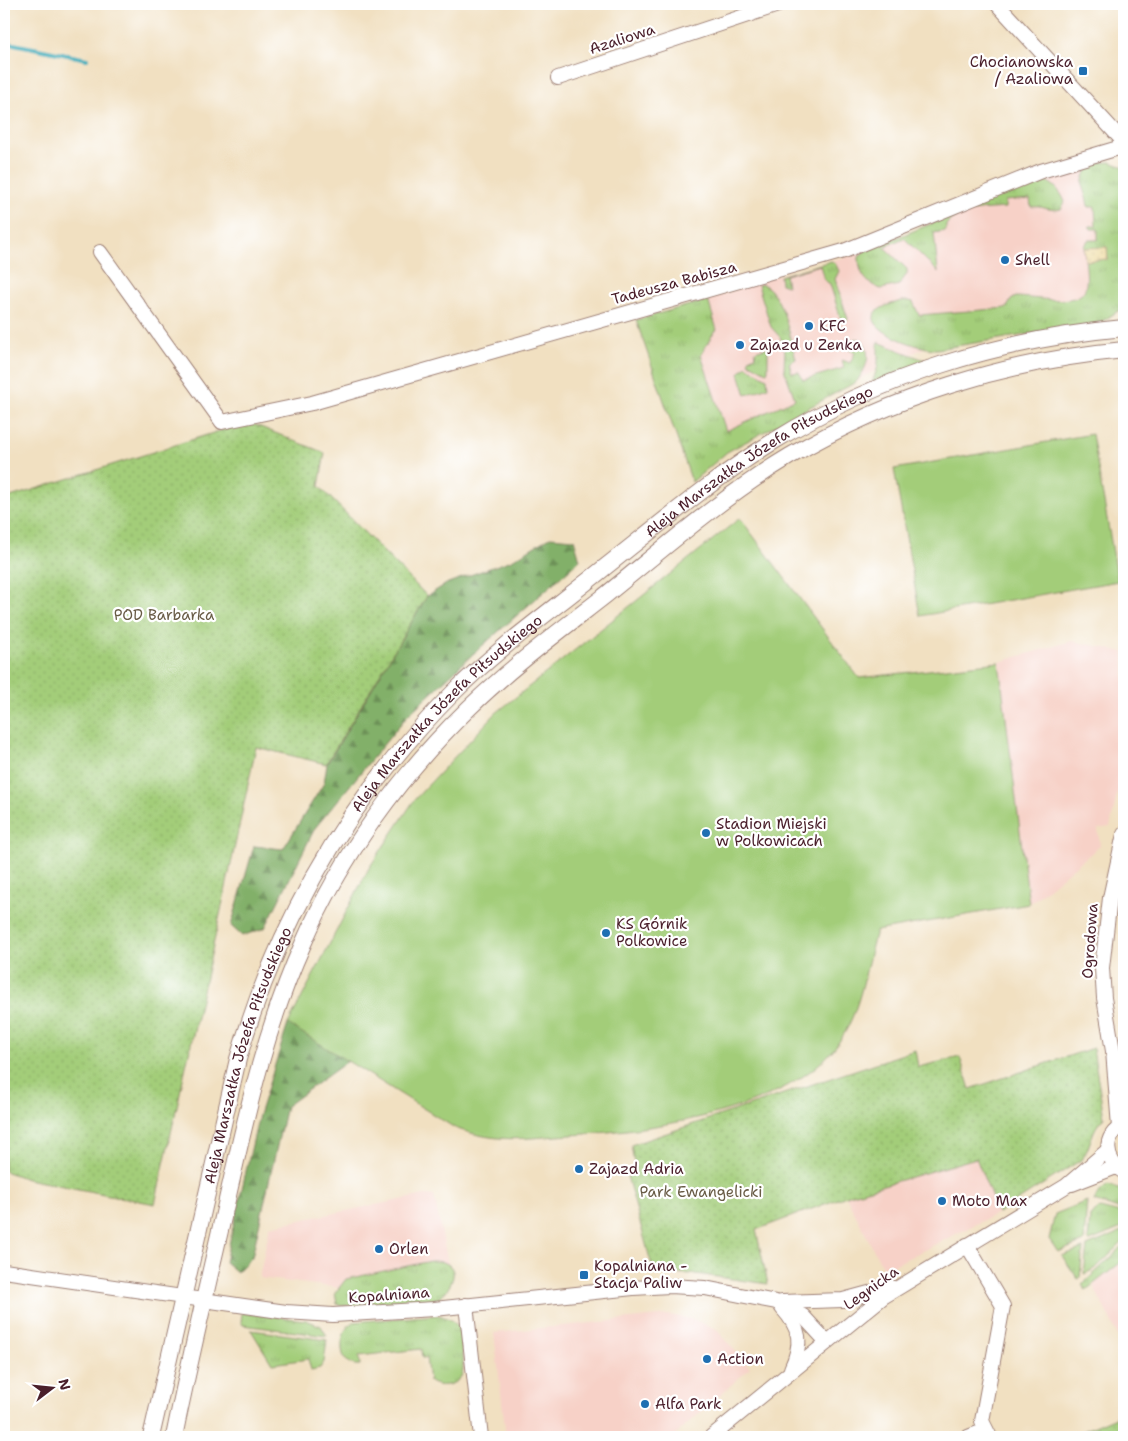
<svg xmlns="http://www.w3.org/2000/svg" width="1128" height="1441" font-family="'Shantell Sans',sans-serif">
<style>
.built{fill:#f7d1c7}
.grass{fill:url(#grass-tufts);stroke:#767652}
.forest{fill:url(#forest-firs);stroke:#66684a}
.sand{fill:url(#sand-dots);stroke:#9c7c64}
.park{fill:url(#park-dots);stroke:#767652}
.pitch{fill:#a3cd79;stroke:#767652}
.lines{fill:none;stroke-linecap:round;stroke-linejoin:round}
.stream{stroke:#3dacba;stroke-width:4}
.minor-casing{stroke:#9e8076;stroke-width:16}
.major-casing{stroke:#9e8076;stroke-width:18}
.minor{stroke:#fff;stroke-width:14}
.major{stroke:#fff;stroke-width:16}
.poi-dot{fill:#1f6fb2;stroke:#fff;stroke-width:2}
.labels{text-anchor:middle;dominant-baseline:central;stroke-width:4.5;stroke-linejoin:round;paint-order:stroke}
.street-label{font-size:15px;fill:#4a1f2b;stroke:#fff}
.poi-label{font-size:15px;fill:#4a1f2b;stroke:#fff;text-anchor:start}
.park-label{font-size:15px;fill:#695c46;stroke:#fff}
</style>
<defs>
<pattern id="grass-tufts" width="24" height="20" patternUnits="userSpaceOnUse" patternTransform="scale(1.25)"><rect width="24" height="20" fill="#a3cd79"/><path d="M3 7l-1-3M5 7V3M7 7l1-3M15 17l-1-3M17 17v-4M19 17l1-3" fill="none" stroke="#8eb069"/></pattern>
<pattern id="forest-firs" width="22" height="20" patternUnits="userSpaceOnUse" patternTransform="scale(1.25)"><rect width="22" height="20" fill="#82b069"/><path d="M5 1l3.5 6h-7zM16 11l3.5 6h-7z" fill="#6c8f57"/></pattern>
<pattern id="sand-dots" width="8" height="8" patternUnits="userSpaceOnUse" patternTransform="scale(1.25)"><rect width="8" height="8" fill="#eeda9e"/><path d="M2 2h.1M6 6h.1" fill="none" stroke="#cebb88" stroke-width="1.8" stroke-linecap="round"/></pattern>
<pattern id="park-dots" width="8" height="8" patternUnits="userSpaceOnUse" patternTransform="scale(1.25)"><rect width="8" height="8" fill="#a3cd79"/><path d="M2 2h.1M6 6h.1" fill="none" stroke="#8eb069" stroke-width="1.8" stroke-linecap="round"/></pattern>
</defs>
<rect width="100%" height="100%" fill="#fff"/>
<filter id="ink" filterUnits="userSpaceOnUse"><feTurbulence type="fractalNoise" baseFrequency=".02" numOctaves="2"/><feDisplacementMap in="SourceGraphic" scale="10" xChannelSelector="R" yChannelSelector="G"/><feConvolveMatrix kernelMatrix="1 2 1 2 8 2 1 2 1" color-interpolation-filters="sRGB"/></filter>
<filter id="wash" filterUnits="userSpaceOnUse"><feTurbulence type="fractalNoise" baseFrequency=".0096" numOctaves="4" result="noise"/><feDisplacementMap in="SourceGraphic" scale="20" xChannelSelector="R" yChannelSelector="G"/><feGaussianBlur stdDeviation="1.12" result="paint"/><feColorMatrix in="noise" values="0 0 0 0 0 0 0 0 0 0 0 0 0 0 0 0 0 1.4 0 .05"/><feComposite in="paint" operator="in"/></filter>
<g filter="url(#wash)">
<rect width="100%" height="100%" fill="#f1e0c1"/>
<g class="built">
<path d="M 1088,169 L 1104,170 L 1107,313 L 944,340 L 889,363 L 727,452 L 692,482 L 636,320 L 708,300 L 771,277 L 864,252 L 1039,180 Z"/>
<path d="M 1072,641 L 1124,652 L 1124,762 L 1110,827 L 1098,829 L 1100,846 L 1029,904 L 999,662 Z"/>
<path d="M 976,1158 L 998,1213 L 884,1270 L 846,1196 Z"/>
<path d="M 425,1195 L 434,1196 L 451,1277 L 341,1288 L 259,1278 L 270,1226 Z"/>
<path d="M 1124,1260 L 1124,1348 L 1093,1285 Z"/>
<path d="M 669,1315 L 692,1319 L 716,1329 L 750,1368 L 673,1437 L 506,1437 L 494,1333 Z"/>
</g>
<g class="grass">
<path d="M 1110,162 L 1124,167 L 1124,307 L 1100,323 L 937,349 C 917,350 840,321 891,304 C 899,302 905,299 913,302 L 919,315 L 1007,308 L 1011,300 L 1016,297 C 1032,297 1080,307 1085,289 C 1089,276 1084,258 1084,246 L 1088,240 L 1098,240 L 1098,229 L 1091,229 L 1089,226 L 1096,226 L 1095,207 L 1088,207 C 1086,189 1077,187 1088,169 L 1099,163 Z"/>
<path d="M 1039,180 C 1051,180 1061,191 1065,202 L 1061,209 C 1051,212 1042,205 1031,207 L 1030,199 L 1005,201 L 1005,208 C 986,210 959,208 946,225 L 946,231 L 934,233 L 938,272 L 904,238 L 884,247 L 907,269 L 907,274 L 899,285 L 881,289 C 865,283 859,273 859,257 L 864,251 Z"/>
<path d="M 831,261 L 835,263 L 839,271 L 835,279 L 848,319 L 842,323 L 830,284 L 824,280 L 820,265 L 785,275 L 787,286 L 781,284 L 780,276 Z"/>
<path d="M 762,284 C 783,292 790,338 796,359 L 789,363 L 792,373 L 799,372 L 803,380 L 844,368 L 842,360 L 850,363 L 855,353 L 847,348 C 848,340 855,337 862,340 C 873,354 866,370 856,382 L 727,452 L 692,482 L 636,320 L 708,300 L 717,330 L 714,332 L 701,355 L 726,431 L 795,399 L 784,369 L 785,348 L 780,337 L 771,327 L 758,285 Z"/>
<path d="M 878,342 L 927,361 L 872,383 L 878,366 Z"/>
<path d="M 768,347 L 768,371 L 766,372 L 748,362 L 750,358 L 756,356 L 755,351 Z"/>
<path d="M 746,366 L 767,378 L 768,387 L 746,395 L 739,373 Z"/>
<path d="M 1108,1185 L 1124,1191 L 1124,1211 L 1094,1201 L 1098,1193 Z"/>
<path d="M 1087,1201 L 1084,1242 L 1058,1252 L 1049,1239 L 1055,1214 Z"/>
<path d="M 1100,1208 L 1124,1214 L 1124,1227 L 1090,1241 L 1088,1240 L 1090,1216 Z"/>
<path d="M 1124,1231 L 1124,1241 L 1095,1269 L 1084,1274 L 1087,1246 Z"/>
<path d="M 1124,1245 L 1124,1260 L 1086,1290 L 1082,1285 Z"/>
<path d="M 1083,1248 L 1080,1278 L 1078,1279 L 1062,1256 Z"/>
<path d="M 431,1261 C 462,1260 457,1283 438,1299 L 341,1306 L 337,1304 L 335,1293 L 346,1279 Z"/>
<path d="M 242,1313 L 306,1320 L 321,1326 L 327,1336 L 243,1325 L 241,1322 Z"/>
<path d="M 438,1315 C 446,1317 453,1320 458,1327 C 462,1333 465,1366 462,1374 C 458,1386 438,1389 429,1381 L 426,1358 L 422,1358 L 421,1349 L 359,1356 L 360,1365 C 336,1368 338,1331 353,1322 Z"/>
<path d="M 251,1330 L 327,1340 L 324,1362 L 320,1368 L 311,1370 L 308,1359 L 272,1364 Z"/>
</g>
<g class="forest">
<path d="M 550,537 L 574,539 L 580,560 L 473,654 L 408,715 L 315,828 L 265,928 L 242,936 L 231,926 L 254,846 L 283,849 L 324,783 L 327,764 L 427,596 L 448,583 L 512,560 Z"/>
<path d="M 301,1023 L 348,1061 L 286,1106 L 252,1257 L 237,1272 L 225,1262 L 259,1115 L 288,1024 Z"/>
</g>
<path class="sand" d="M 1107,247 L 1108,259 L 1085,261 L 1084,248 Z"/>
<g class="park">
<path d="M 248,422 L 325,453 L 319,486 L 427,596 L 326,764 L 256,747 L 224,897 L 155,1204 L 27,1179 L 4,1171 L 4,499 Z"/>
<path d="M 1093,1048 L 1104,1118 C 1090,1129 1092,1147 1081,1160 L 998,1213 L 976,1158 L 846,1196 L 756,1230 L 768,1284 L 696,1274 L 654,1273 L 627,1176 L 636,1174 L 631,1145 L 915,1050 L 918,1067 L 960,1057 L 970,1089 Z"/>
<path d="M 1123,1414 L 1124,1437 L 1083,1437 L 1081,1432 Z"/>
</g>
<g class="pitch">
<path d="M 1092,434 L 1118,581 L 920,616 L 894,469 Z"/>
<path d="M 740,518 L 859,678 L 999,662 L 1029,904 L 876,931 C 864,972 861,1017 832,1051 C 778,1114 649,1130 571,1135 C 525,1138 499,1144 455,1128 L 288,1024 L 369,868 L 415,799 L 496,713 Z"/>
</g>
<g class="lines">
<path class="stream" d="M 4,42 L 87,59"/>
</g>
</g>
<g filter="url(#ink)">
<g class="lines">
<defs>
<g id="minor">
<path d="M 997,4 L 1124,142"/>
<path d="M 558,78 L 781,4"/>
<path d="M 100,252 L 222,422 L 312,403 L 844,251 L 1041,171 L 1115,149 L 1124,145"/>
<path d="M 1124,1125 C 1102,1135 1104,1161 1124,1172"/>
<path d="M 1119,1127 L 1113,1051 L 1104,998 L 1102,968 L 1110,898 L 1124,834"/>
<path d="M 1072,1184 L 1116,1167"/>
<path d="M 967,1245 L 1003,1306 L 982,1421 L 990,1437"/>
<path d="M 4,1271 L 286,1312 L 333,1315 L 434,1309 L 633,1288 L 670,1286 L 705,1288 L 776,1302 L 803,1316 L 827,1342"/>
<path d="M 782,1302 L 843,1300 L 891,1287"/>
<path d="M 466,1305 L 481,1437"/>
<path d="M 782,1308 C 801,1329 803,1343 791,1369"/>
<path d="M 711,1437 L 883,1297 L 1066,1186 L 1108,1150"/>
<path d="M 968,1437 L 986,1430"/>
</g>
<g id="major">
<path id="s1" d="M 151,1437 L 238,1059 C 279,918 350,796 454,692 C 499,647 555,608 604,568 C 660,524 714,478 774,441 C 879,376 1002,339 1124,328"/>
<path d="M 174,1437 C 190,1358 209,1279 227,1200 C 247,1112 266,1026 303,944 C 341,856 400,775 469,708 C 510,668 557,633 602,598 C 663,549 723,496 790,456 C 892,396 1007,361 1124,350"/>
</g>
</defs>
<use href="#minor" class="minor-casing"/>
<use href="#major" class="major-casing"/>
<use href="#minor" class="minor"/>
<use href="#major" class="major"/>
</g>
</g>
<g class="poi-dot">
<rect x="1078" y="66" width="10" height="10" rx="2.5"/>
<circle cx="1005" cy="260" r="5"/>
<circle cx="809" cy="326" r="5"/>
<circle cx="740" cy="345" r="5"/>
<circle cx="706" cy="833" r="5"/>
<circle cx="606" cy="933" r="5"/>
<circle cx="579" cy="1169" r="5"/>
<circle cx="942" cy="1201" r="5"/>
<circle cx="379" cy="1249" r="5"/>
<rect x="579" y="1270" width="10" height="10" rx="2.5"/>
<circle cx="707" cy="1359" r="5"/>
<circle cx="645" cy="1404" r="5"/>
</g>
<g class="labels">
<g class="street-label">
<text transform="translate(622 39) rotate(-18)">Azaliowa</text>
<text transform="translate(674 283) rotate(-15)">Tadeusza Babisza</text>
<text stroke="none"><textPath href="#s1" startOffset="1202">Aleja Marszałka Józefa Piłsudskiego</textPath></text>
<text stroke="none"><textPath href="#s1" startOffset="798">Aleja Marszałka Józefa Piłsudskiego</textPath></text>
<text transform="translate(1090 941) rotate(-86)">Ogrodowa</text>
<text stroke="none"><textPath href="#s1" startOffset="394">Aleja Marszałka Józefa Piłsudskiego</textPath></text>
<text transform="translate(871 1288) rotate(-36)">Legnicka</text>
<text transform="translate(389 1295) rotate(-4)">Kopalniana</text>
</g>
<g class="poi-label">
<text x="1073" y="62" text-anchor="end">Chocianowska<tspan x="1073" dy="17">/ Azaliowa</tspan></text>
<text x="1015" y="260">Shell</text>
<text x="819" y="326">KFC</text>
<text x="750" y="345">Zajazd u Zenka</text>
<text x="716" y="824">Stadion Miejski<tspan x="716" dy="17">w Polkowicach</tspan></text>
<text x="616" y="924">KS Górnik<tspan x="616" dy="17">Polkowice</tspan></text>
<text x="589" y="1169">Zajazd Adria</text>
<text x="952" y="1201">Moto Max</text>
<text x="389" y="1249">Orlen</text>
<text x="594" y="1266">Kopalniana -<tspan x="594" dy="17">Stacja Paliw</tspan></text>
<text x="717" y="1359">Action</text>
<text x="655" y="1404">Alfa Park</text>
</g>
<g class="park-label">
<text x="164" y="615">POD Barbarka</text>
<text x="701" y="1192">Park Ewangelicki</text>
</g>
</g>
<rect width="1128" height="1441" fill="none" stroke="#fff" stroke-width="20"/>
<g transform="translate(52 1388) rotate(74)" stroke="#ffffff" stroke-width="4" paint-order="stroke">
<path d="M0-4L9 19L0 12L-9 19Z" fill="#4a1f2b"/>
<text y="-8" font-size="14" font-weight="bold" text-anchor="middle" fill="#4a1f2b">N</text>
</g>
</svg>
